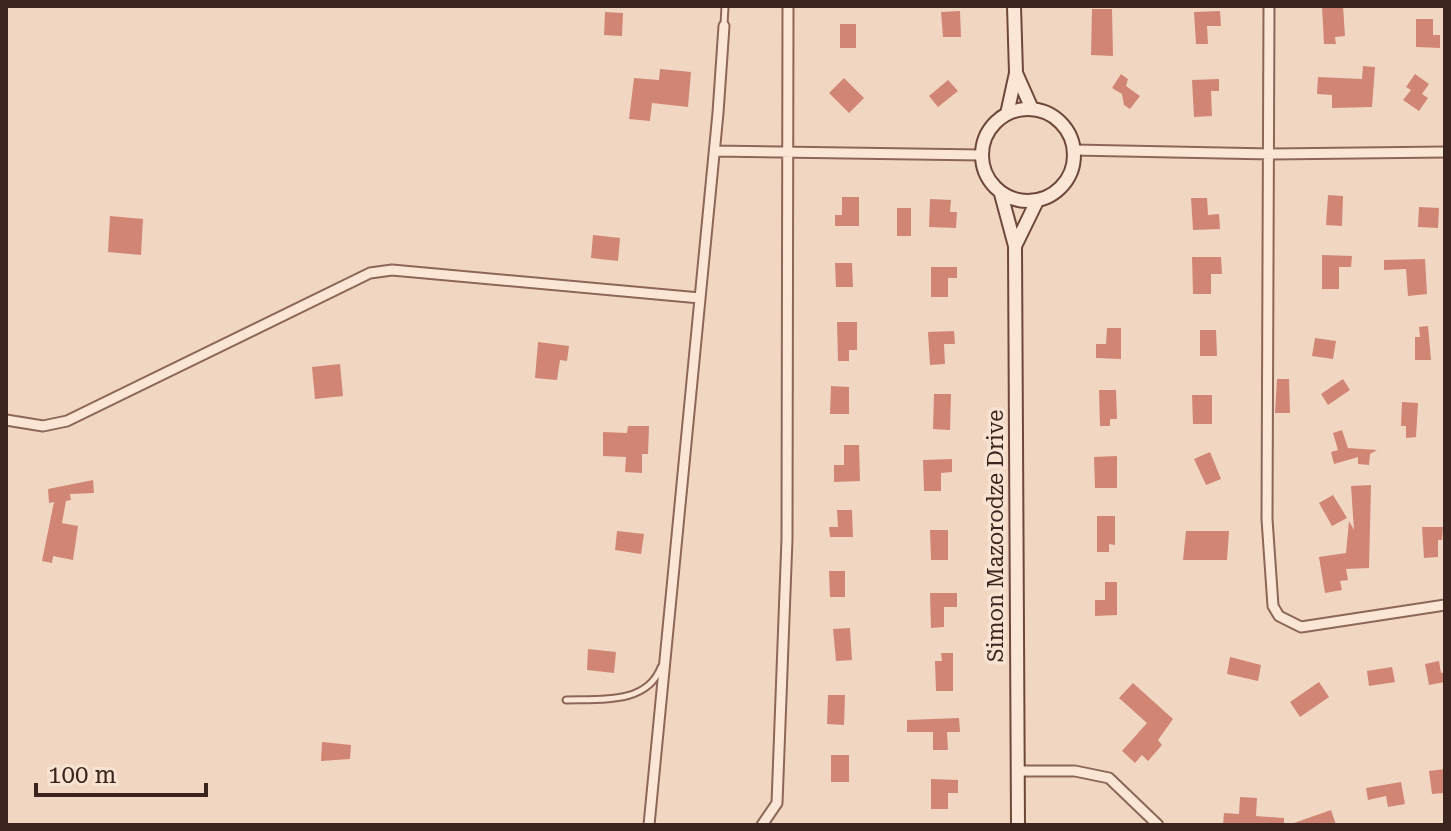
<svg xmlns="http://www.w3.org/2000/svg" width="1451" height="831" viewBox="0 0 1451 831" font-family="'Roboto Serif',serif">
  <rect width="100%" height="100%" fill="#f1d7c1"/>
  <path fill="#d18575" d="M1322 6H1343L1345 36 1335 37 1336 44H1324Z
    M1092 9H1112L1113 56 1091 55Z
    M960 11 961 37H943L941 12Z
    M1220 11 1221 26H1207L1208 44H1196L1194 12Z
    M605 12 623 13 622 36 604 35Z
    M1416 19H1433V35H1440V48L1416 47Z
    M840 24H856V48H840Z
    M1363 66 1375 67 1372 107 1332 108V95L1317 94 1318 77 1362 79Z
    M660 69 691 72 688 107 652 103 650 121 629 119 634 78 659 80Z
    M1121 74 1128 79 1126 86 1140 96 1130 109 1124 105 1122 94 1112 88Z
    M1415 74 1429 84 1422 94 1428 98 1419 111 1403 100 1411 90 1406 87Z
    M844 78 864 98 849 113 829 93Z
    M1219 79V91H1211L1212 116 1194 117 1192 80Z
    M948 80 958 91 938 107 929 96Z
    M1328 195 1343 196 1342 226 1326 225Z
    M842 197H859V226H835V215H842Z
    M1191 198H1207L1208 215 1219 214 1220 229 1193 230Z
    M930 199 951 200 950 212H957L956 228 929 227Z
    M1419 207 1439 208 1438 228 1418 227Z
    M897 208H911V236H897Z
    M110 216 143 219 141 255 108 252Z
    M593 235 620 238 618 261 591 258Z
    M1322 255 1352 256 1351 267H1339V289H1322Z
    M1192 257H1221L1222 274H1211V294H1193Z
    M1425 259 1427 294 1408 296 1406 269 1384 270V260Z
    M835 263H852L853 287H836Z
    M931 267H957V278H948V297H931Z
    M837 322H857V350H849V361H838Z
    M1428 326 1431 360H1415V337H1420L1419 327Z
    M1107 328H1121V359L1096 358V344H1106Z
    M1200 330H1216L1217 356H1200Z
    M954 331 955 344H944L945 364 930 365 928 332Z
    M1315 338 1336 341 1333 359 1312 356Z
    M538 342 569 346 567 361 560 360 557 380 535 378Z
    M340 364 343 396 315 399 312 367Z
    M1277 379H1289L1290 413H1275Z
    M1343 379 1350 390 1328 405 1321 394Z
    M831 386 849 387V414H830Z
    M1099 390H1116L1117 419H1110V426H1100Z
    M934 394H951L950 430 933 429Z
    M1192 395H1212V424H1193Z
    M1402 402 1418 403 1416 437 1406 438V426H1401Z
    M628 426H649L648 454H642V473L625 472 626 457 603 456V432L627 433Z
    M1342 430 1348 448 1377 450 1370 454 1369 465 1358 464V457L1334 464 1331 452 1338 450 1333 433Z
    M844 445H859L860 481 834 482V465H844Z
    M1210 452 1221 479 1206 485 1194 459Z
    M1117 456V488H1095L1094 457Z
    M952 459V472L941 473V491H924L923 460Z
    M93 480 94 493 70 494 71 500 66 501 62 523 78 526 73 560 53 556 52 563 42 561 54 502 49 503 48 489Z
    M1371 485 1369 568 1346 569 1348 580 1340 581 1342 590 1325 593 1319 557 1346 553 1349 521 1354 530 1351 486Z
    M1333 495 1347 518 1332 526 1319 503Z
    M837 510H852L853 537H830L829 527H838Z
    M1097 516H1115V545L1109 544V552H1097Z
    M1422 527H1443L1442 540H1438V557L1424 558Z
    M930 530H948V560H931Z
    M617 531 644 534 641 554 615 550Z
    M1186 531H1229L1227 560H1183Z
    M829 571H845V597H830Z
    M1105 582H1117V615L1095 616V600H1105Z
    M930 593H957V607H944V627L931 628Z
    M850 628 852 660 836 661 833 629Z
    M588 649 616 652 614 673 587 670Z
    M941 653H953V691H936L935 661H942Z
    M1230 657 1261 665 1258 681 1227 674Z
    M1439 661 1441 673 1445 672V682L1429 685 1425 664Z
    M1392 667 1395 682 1369 686 1367 671Z
    M1319 682 1329 697 1300 717 1290 702Z
    M1133 683 1173 719 1158 740 1162 745 1148 761 1142 755 1135 763 1122 751 1147 723 1119 698Z
    M828 695H845L844 725 827 724Z
    M959 718 960 732H947L948 750H933V732H907V720Z
    M322 742 351 745 350 759 321 761Z
    M831 755H849V782H831Z
    M1445 769V793L1432 794 1429 771Z
    M931 779 958 780V793H948V809H931Z
    M1401 782 1405 804 1388 807 1386 796 1368 800 1366 788Z
    M1240 797 1257 798 1256 816 1284 818V825H1223L1224 813 1239 814Z
    M1331 810 1336 825H1292L1291 824Z"/>
  <g fill="none" stroke-linecap="round" stroke-linejoin="round">
    <g stroke="#8c6757" stroke-width="9">
      <path id="lane" d="M724 25 725 6
        M566 700C599 699 647 705 661 667"/>
    </g>
    <g stroke="#8c6757" stroke-width="13">
      <path id="street" d="M1269 6 1267 519 1273 606 1279 616 1301 627 1445 605
        M1074 150 1271 154 1445 152
        M715 151 981 155
        M6 420 43 426 67 421 370 273 392 270 700 298
        M1018 771H1075L1109 778 1158 825
        M649 825 718 113 724 26
        M762 825 777 803 787 539 788 6"/>
    </g>
    <g stroke="#6d483b" stroke-width="16">
      <path id="secondary" d="M1016 73 1032 109
        M982 155a46 46 0 1 1 92 0a46 46 0 1 1-92 0Z
        M1007 114 1016 73 1014 6
        M1001 194 1015 246 1018 825
        M1015 246 1037 201"/>
    </g>
    <use href="#lane" stroke="#fbe6d5" stroke-width="5"/>
    <use href="#street" stroke="#fbe6d5" stroke-width="9"/>
    <use href="#secondary" stroke="#fbe6d5" stroke-width="12"/>
  </g>
  <g text-anchor="middle" dominant-baseline="central" stroke-width="7" stroke-linejoin="round" paint-order="stroke">
    <g font-size="22" fill="#3a241d" stroke="#f8e3d2">
      <text transform="translate(995 536) rotate(-90)">Simon Mazorodze Drive</text>
    </g>
  </g>
  <rect width="1451" height="831" fill="none" stroke="#3a241d" stroke-width="16"/>
  <path d="M36 783v12h170v-12" fill="none" stroke="#3a241d" stroke-width="4"/>
  <text x="48" y="783" font-size="24" fill="#3a241d" stroke="#f8e3d2" stroke-width="6" paint-order="stroke">100 m</text>
</svg>
